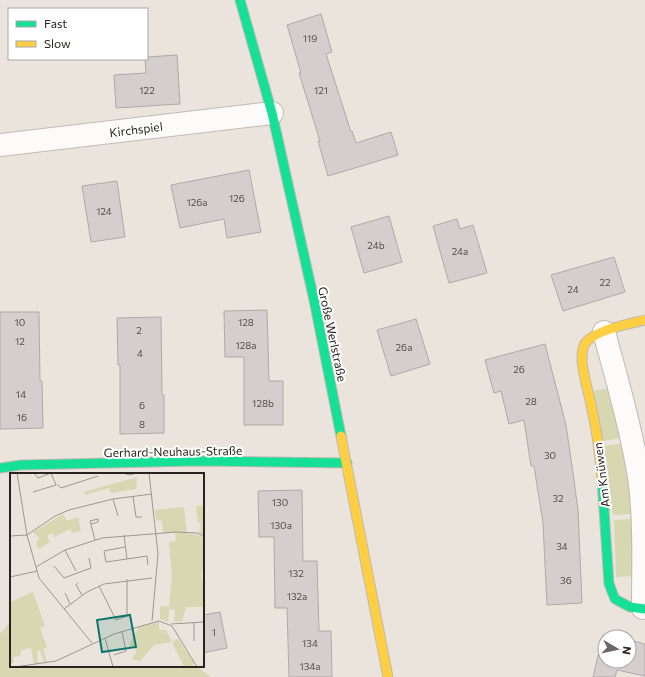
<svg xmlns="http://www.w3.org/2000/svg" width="645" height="677" viewBox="0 0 645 677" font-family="Commissioner,sans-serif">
  <rect width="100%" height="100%" fill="#ebe4dc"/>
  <path fill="#d7d7b2" d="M610 388 622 438 603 441 594 391Z
    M624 443 633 514 613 515 604 446Z
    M633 519 635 576 616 577 614 520Z
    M11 620V666H196L211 677H0V634Z"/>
  <path fill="#d4cece" stroke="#aeaaa9" d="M321 14 332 52 326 54 351 132 352 131 356 143 391 132 398 155 328 176 318 141H320L299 73H301L287 25Z
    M177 55 180 104 116 108 114 75 146 73 145 59H147V57Z
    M249 170 261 232 227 238 224 219 180 228 171 185Z
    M117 181 125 237 91 242 82 186Z
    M389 216 402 262 364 273 351 227Z
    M457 219 460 229 473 225 487 273 449 283 433 226Z
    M614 257 625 292 563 311 551 275Z
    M267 310 269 381H283V425H244V357H225L224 311Z
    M0 312H39L40 381H42L43 428 0 429Z
    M161 317 162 395H164V433L120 434V365H118L117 318Z
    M416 319 430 364 391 376 377 330Z
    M545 344 566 425 573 473 578 510 582 603 547 605 543 523 534 466H531L524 420 509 424 501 391 494 393 485 360Z
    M302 490 303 561H317L319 631H331L332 677H289L287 608H275L274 537H259L258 491Z
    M220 612 227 648 203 653V615Z
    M603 635 613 637H605V661H629V640L645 644V676L617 670 615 677H593Z"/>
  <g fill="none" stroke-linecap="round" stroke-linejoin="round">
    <g stroke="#c0bab4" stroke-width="24">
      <path id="street" d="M0 145 272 113
        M604 332C617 380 631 428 639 477 645 520 643 565 643 608"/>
    </g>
    <g stroke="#c0bab4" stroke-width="11">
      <path id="fast" d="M240 0 272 113 314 300 341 436
        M0 468 21 465 197 461 347 463
        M602 479 609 584 615 599 630 607 645 609"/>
    </g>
    <g stroke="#c0bab4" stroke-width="11">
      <path id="slow" d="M341 436 388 677
        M602 479C600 453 596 426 590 400 587 386 582 372 582 358 582 352 583 345 587 341 600 329 628 324 645 320"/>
    </g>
    <use href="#street" stroke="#fcfbfa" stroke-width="22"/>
    <use href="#fast" stroke="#16e098" stroke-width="9"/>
    <use href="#slow" stroke="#ffcf43" stroke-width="9"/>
  </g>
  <g text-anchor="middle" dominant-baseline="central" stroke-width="4" stroke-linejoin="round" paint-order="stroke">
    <g font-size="10" fill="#544f4b">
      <text x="310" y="38">119</text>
      <text x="147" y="90">122</text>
      <text x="321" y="90">121</text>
      <text x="237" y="198">126</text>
      <text x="197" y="202">126a</text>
      <text x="104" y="211">124</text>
      <text x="376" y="245">24b</text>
      <text x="460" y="251">24a</text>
      <text x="605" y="282">22</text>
      <text x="573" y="289">24</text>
      <text x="20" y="322">10</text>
      <text x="246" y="322">128</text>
      <text x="139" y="330">2</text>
      <text x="20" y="341">12</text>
      <text x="246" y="345">128a</text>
      <text x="404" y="347">26a</text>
      <text x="140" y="353">4</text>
      <text x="519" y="369">26</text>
      <text x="21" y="394">14</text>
      <text x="531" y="401">28</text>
      <text x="263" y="403">128b</text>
      <text x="142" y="405">6</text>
      <text x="22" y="417">16</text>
      <text x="142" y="424">8</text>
      <text x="550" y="455">30</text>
      <text x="558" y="498">32</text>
      <text x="280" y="502">130</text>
      <text x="281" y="525">130a</text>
      <text x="562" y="546">34</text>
      <text x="296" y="573">132</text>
      <text x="566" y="580">36</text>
      <text x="297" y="596">132a</text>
      <text x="214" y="632">1</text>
      <text x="310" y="643">134</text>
      <text x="310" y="666">134a</text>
    </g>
    <g font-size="12" fill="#28231e" stroke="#fff">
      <text transform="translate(136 129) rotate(-7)">Kirchspiel</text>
      <text transform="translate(333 334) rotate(78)">Große Werlstraße</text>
      <text transform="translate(173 451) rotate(-1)">Gerhard-Neuhaus-Straße</text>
      <text transform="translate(601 475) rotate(-97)">Am Knüwen</text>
    </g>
  </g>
  <g transform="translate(10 473)">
    <rect width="194" height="194" fill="#ebe4dc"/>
    <path d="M127 4 126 16 101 20 99 15 75 22 74 19ZM194 32V63L189 60 191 50 188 49 186 33ZM174 34 177 60 194 64V100L191 102 194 110V134H176L172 148 164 149 165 137 159 136 158 149 150 146V133H159L162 103 159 69 166 68 165 60H153L152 47 146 48 145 37ZM53 41 57 48 68 44 71 58 62 60 60 56 45 64 42 60 37 63 40 69 29 76 26 71 29 65 23 59ZM23 119 35 153 30 155 37 174 33 176 37 189 34 190 30 177 27 178 28 191H24L21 175 11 177 10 183 3 184 4 190H0V129ZM149 149V157H156L162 169 168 166 184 190 182 194H174L162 169 144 172 130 188 122 186 127 178 119 172 129 154Z" fill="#d7d7b2"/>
    <path fill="none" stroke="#9d9790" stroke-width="1" d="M7 0 17 62 29 105 82 170M24 0 28 5 41 0M114 0 119 2 127 0M139 0 148 81 142 148M47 11 51 15 88 3M23 19 46 12 41 0M123 23 126 44H132M103 26 108 43M81 51 88 49V46L80 48 85 67M17 62 45 43 59 37 103 26 142 21M114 62 117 86 137 83 138 92M0 63 17 62M115 74 94 78 96 89 117 86M55 77 66 98M44 93 54 105 81 95 79 85M26 94 55 77 92 65 166 59 187 60 194 63M0 104 27 98M68 110 66 112 72 122M89 113 106 147 117 143V106M55 120 60 131M54 136 77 119 94 111 142 105M161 151 194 149M95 165 103 194M184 168V150M104 182 116 178 112 159M5 194 46 188 104 161 149 148 162 153 187 194"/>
    <path fill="#0f766e" fill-opacity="0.15" stroke="#0f766e" stroke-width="2" d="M120 142 126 174 92 179 87 147Z"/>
    <rect width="194" height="194" fill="none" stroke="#28231e" stroke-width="2"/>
  </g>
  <rect x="8" y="8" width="140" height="52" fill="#ffffff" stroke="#a9a7a5"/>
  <rect x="16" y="21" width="20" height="6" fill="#16e098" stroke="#a9a7a5"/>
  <text x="44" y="28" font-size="12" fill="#28231e">Fast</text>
  <rect x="16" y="41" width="20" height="6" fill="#ffcf43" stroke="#a9a7a5"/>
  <text x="44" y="48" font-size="12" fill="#28231e">Slow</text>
  <g transform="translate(617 649) rotate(99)"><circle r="19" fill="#ffffff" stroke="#a9a7a5"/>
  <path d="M0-3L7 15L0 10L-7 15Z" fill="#6c6760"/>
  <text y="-6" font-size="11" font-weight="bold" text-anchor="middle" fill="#28231e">N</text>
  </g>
</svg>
